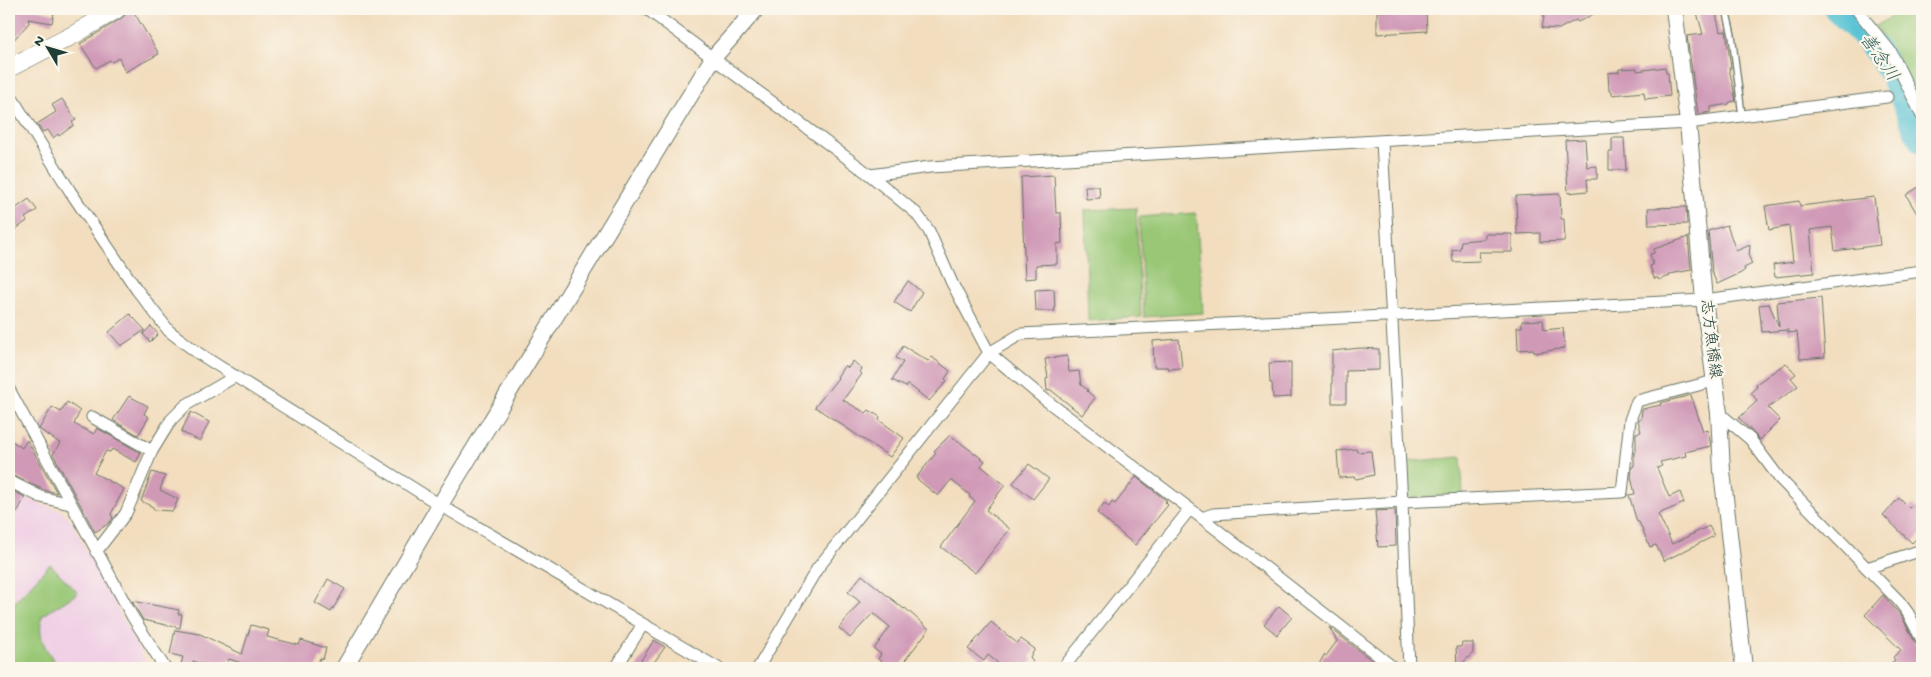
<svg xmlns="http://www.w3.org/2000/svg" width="1931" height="677" viewBox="0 0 1931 677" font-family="'Gochi Hand','Klee One',sans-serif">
  <rect width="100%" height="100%" fill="#fbf7ec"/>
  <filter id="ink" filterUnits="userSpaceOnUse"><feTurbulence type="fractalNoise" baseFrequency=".02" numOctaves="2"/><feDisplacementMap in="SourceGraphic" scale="10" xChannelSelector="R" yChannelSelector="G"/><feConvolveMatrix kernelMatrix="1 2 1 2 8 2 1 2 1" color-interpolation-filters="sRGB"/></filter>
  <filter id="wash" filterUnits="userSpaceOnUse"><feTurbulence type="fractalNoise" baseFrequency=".0096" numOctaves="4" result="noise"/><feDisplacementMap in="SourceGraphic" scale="20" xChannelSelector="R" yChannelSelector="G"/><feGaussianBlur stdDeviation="1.12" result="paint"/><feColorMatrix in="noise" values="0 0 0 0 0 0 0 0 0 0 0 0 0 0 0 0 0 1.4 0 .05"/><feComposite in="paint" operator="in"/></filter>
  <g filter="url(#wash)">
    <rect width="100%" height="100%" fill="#f2ddbe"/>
    <path fill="#f0d0e5" d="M9 489 41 504 60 510 70 518 107 592 110 594 149 668H9Z"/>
    <path fill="#99c776" stroke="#5c8255" d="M1904 9H1922V93L1916 95 1876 26Z
      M1136 208 1141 317 1088 321 1085 210Z
      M1195 213 1197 220 1203 313 1144 317 1139 217Z
      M1461 457 1463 495 1409 498 1403 493V462Z
      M50 564 78 593 42 616C37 638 46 650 58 666L62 668H9V602L13 604Z"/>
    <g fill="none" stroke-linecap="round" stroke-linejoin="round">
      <path stroke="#59c3d4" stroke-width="26" d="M1837 9C1858 29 1878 48 1892 74 1904 95 1910 120 1922 141"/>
    </g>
    <g id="blocks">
      <path fill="#d09ab7" d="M9 9H36L54 13 52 23 28 19 29 23 9 45V23L14 16 9 15Z
        M132 9 159 54 125 72 119 58 112 62 110 60 96 68 80 44 122 18Z
        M1392 9H1426L1427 31 1377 34V11L1392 10Z
        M1542 9H1603L1578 22 1576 20 1559 29 1542 28 1544 17Z
        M1696 9H1715L1720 32 1726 31 1731 68H1729L1736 101 1730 102 1729 104 1711 107V112L1698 114 1687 36 1703 34Z
        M1665 67 1666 73H1668L1670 96 1645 99 1644 92 1612 95V91H1609L1608 73 1619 72V69L1637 68V71Z
        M62 99 76 120 72 122 74 125 59 136 58 134 53 138 48 130 42 132 37 124 56 112 52 105Z
        M1612 138H1624L1626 170H1609V152H1612Z
        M1585 139 1587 167 1597 166V179H1587L1588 191 1568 193 1565 140Z
        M1054 175 1056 213H1061L1062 243 1057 244V264L1036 265V278L1025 279 1021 177Z
        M1922 185V222L1906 195Z
        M1085 186H1099L1100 198 1086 199Z
        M1560 194 1561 219H1564L1565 241 1540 242V233L1517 234 1516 196Z
        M1874 197 1880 245 1835 251 1832 227 1810 230 1814 273 1775 277 1773 265 1793 262 1789 226 1769 230 1765 206 1799 201 1800 206Z
        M29 199 37 210 25 218 27 221 9 234V213Z
        M1686 207 1687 224 1649 225 1648 208Z
        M1727 225 1736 251 1750 245 1749 257 1752 264 1744 268 1745 270 1741 273 1717 284 1712 272 1708 231Z
        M1485 234H1512V252H1479L1480 261 1453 262 1452 250 1460 249 1461 241 1485 239Z
        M1688 237 1691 270 1670 274V276L1659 280 1658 278H1654L1650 266 1653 265 1650 254 1654 253V249Z
        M908 281 922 292 910 312 894 302Z
        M1054 289 1055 311H1036L1035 290Z
        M1821 298 1825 357 1800 359 1797 332 1788 333V330L1762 332 1759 305 1769 304 1779 327 1777 302Z
        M130 314 145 330 121 346 109 332Z
        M1543 320 1544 330 1563 328 1565 348 1535 353 1533 349 1518 350 1517 327H1522V321Z
        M151 326 158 334 150 342 143 334Z
        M1179 339 1182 368 1168 369V367H1154L1153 341Z
        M903 346 928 361 932 357 950 371 945 379 947 381 929 401 908 384 906 387 892 380 903 362 896 358Z
        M1360 348 1379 349V370L1346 371V403H1332V351Z
        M1067 356 1069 372 1079 371 1081 385 1088 390 1087 391 1095 398 1082 415 1051 390 1047 391 1046 379 1048 378 1045 359Z
        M853 361 862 369 860 372 862 374 843 400 866 413 869 410 880 417 879 420 904 438 890 457 815 407 838 378 837 377 845 365 848 368Z
        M1291 362V397L1273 398 1272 383H1270L1269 363Z
        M1786 363 1796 374 1791 378 1798 386 1768 408 1780 420 1760 440 1739 418 1757 401 1751 392 1757 387 1756 384Z
        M1691 395 1703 431 1708 430 1711 446 1685 452 1686 456 1660 462 1662 466 1657 468 1669 497 1680 492 1684 503 1658 514 1672 544 1709 526 1714 536 1664 561 1656 545 1650 547 1639 522H1637L1629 495 1635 494 1631 477 1632 467 1634 466V452L1636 451V433L1641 432 1638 420 1641 419 1642 409 1661 405 1660 403Z
        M129 396 148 406 144 414 149 417 138 435 113 420Z
        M67 402 80 411 74 424 94 434 97 428 141 453 136 462 112 449 110 452 106 451 94 473 124 489 111 514 113 518 108 524 95 532 53 454 60 443 39 429 52 407 61 412Z
        M191 412 209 422 200 441 181 432Z
        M950 435 985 461 981 466 1005 485 986 510 1010 529 975 573 941 547 975 501 969 497 970 495 951 480 938 496 916 478 936 453 934 451Z
        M9 439 22 448 27 440 57 493 44 490 9 474Z
        M1356 449 1357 452 1371 451 1374 475 1356 479 1354 477 1339 478 1337 451Z
        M1029 464 1049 479 1033 499 1013 483Z
        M152 472 165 476 160 490 178 499 173 511 154 510 153 507 141 501Z
        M1136 477 1167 501 1165 502 1168 505 1135 545 1097 513 1104 503 1109 507 1112 502 1115 504Z
        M9 489 25 497 17 513 9 509Z
        M1899 498 1909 508 1913 505 1922 514V533L1912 543 1883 515Z
        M1395 510 1396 546 1378 547 1375 511Z
        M862 575 904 609 905 608 929 629 899 668H890L878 659 881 654 874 649 890 627 873 613 850 638 839 628 860 602 848 592Z
        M328 579 345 589 331 612 315 603Z
        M1883 595 1902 617 1916 644 1922 647V668H1886L1895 660 1893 657 1901 650 1865 615Z
        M132 601 179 610 178 614H182L180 628 143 620Z
        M1279 606 1292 617 1277 635 1264 624Z
        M991 622 1017 643 1021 639 1035 649 1030 657 1033 661 1027 668H1004L988 655 984 661 968 649Z
        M251 625 269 630 267 637 299 645 301 640 326 648 323 659 320 658 316 668H257L229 659 225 668H212L193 661 192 668H180L183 657 170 654 175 630 200 634 242 654Z
        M1329 627 1375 663 1371 668H1317L1324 655 1326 656 1337 641Z
        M654 640 665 647 650 668H636Z
        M1462 643H1473V653L1457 668 1456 647H1461Z"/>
    </g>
  </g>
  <g filter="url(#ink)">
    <use href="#blocks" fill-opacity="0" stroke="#697564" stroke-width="1"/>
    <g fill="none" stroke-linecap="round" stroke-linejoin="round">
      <g stroke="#697564" stroke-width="8">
        <path id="lane" d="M1726 9 1732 35 1742 115"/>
      </g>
      <g stroke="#697564" stroke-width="13">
        <path id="street" d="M647 9 870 175 916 213 929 231 952 283 989 353 1043 398 1202 518 1394 668
          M1856 9 1891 52 1922 116
          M9 93 70 191 137 290 169 331 198 353 440 505 718 668
          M1382 142 1402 502 1409 668
          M870 175 930 167 1688 123 1887 97
          M9 389 132 616 165 668
          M1719 413 1750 439 1780 479 1899 601 1908 613 1922 640
          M92 417 152 451
          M9 481 41 497 70 504
          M1202 518 1213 514 1402 502 1622 492 1630 420 1637 401 1714 381
          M96 552 126 513 152 451 171 420 186 405 236 376
          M1867 568 1922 550
          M616 668 643 624
          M758 668 817 569 989 353 1021 334 1704 300 1922 271
          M1063 668 1190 509"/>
      </g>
      <g stroke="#697564" stroke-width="18">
        <path id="secondary" d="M1674 9 1688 123 1704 300 1719 413 1722 471 1744 668
          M344 668 440 505 713 58 756 9"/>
      </g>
      <g stroke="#697564" stroke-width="19">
        <path id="primary" d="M9 68 75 34 117 9"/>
      </g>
      <use href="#lane" stroke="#fff" stroke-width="5.5"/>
      <use href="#street" stroke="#fff" stroke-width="11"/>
      <use href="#secondary" stroke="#fff" stroke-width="16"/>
      <use href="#primary" stroke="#fff" stroke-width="18"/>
    </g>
  </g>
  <g text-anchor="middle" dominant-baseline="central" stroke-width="4.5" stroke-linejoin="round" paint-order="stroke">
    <g font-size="16" fill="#1f3d34" stroke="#fbf7ec">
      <text transform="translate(1709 339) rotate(83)">志方魚橋線</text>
    </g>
    <g font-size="18" font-style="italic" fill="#2e5e5c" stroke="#fbf7ec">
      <text transform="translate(1878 58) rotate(55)">善念川</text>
    </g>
  </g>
  <rect width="1931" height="677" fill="none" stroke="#fbf7ec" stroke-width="30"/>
  <g transform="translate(48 48) rotate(308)" stroke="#fbf7ec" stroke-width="4" paint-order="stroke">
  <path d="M0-4L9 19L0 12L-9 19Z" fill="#1f3d34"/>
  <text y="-8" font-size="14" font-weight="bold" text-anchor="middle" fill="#1f3d34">N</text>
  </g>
</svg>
